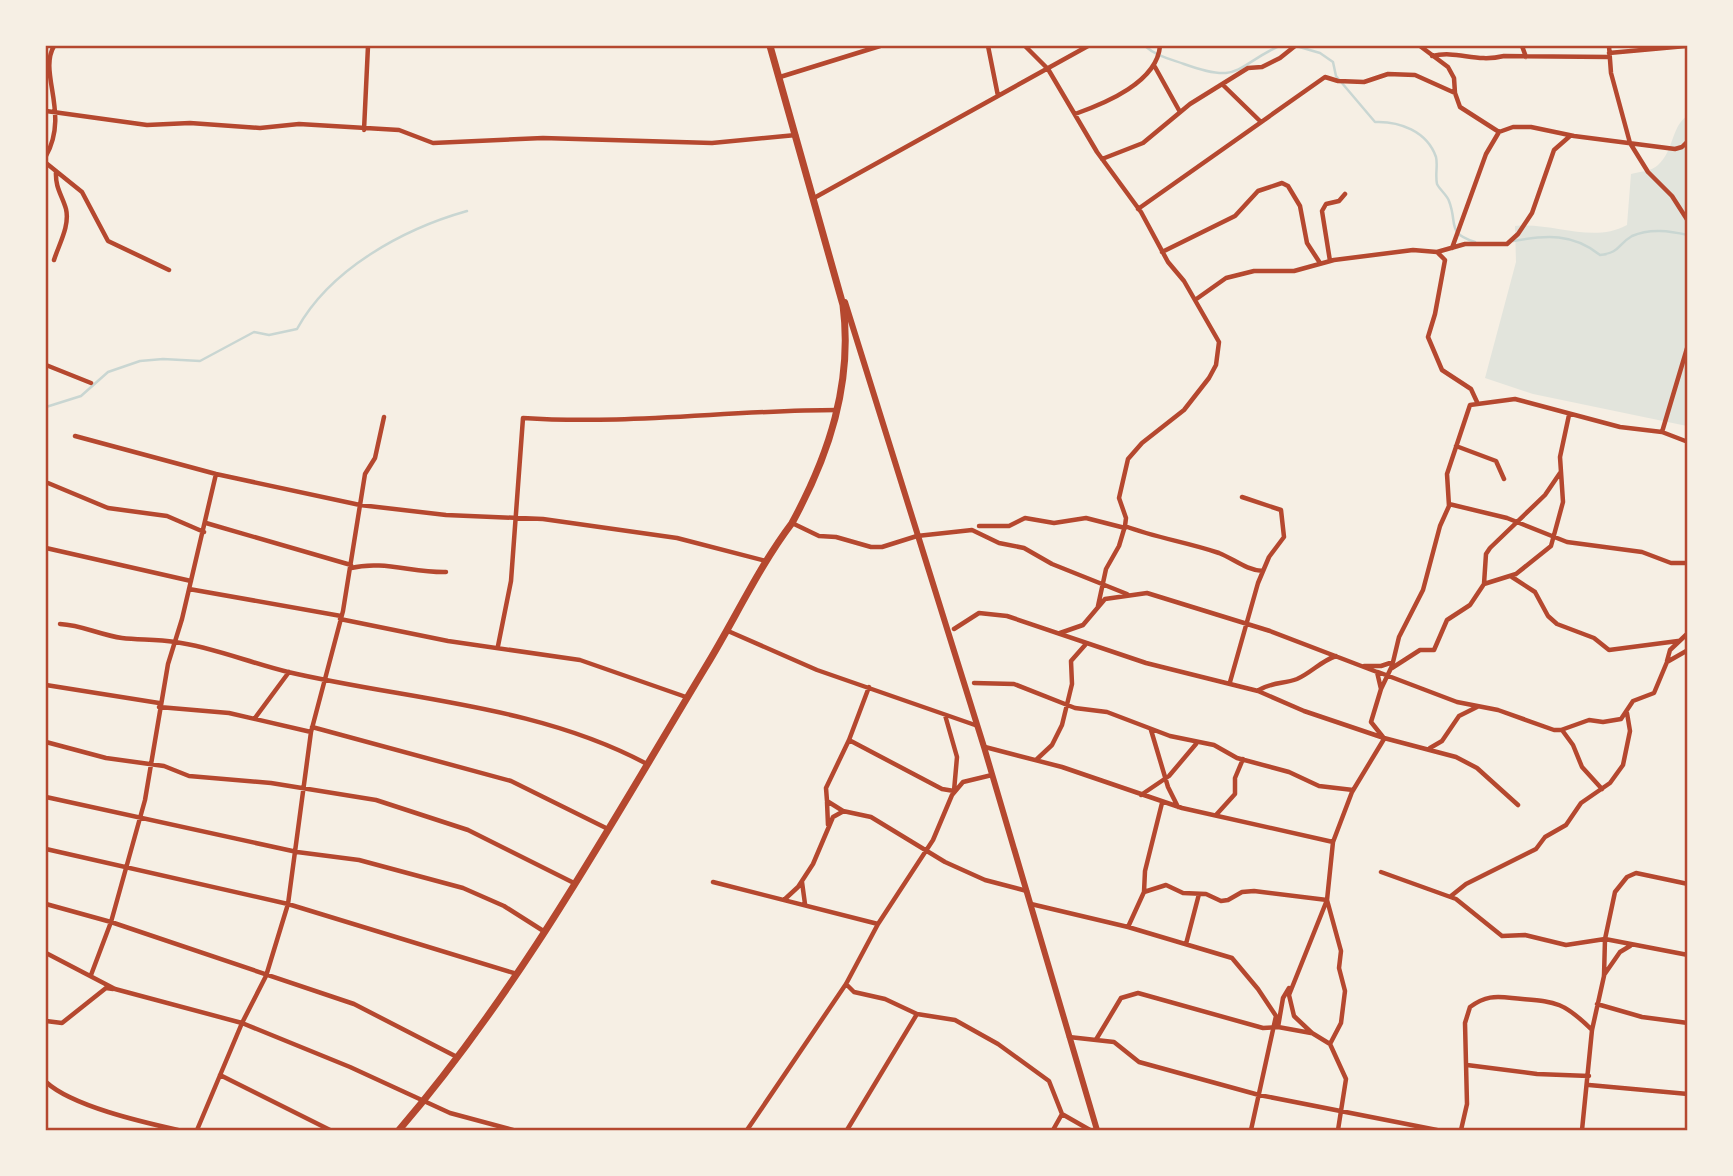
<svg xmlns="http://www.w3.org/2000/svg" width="1733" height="1176" viewBox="0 0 1733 1176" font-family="Karla,sans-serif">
  <rect width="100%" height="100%" fill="#f6efe4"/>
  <path fill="#e2e4dc" d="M1687 116V426L1533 394 1485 378 1516 262 1515 226C1554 222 1592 244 1627 225L1631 174C1639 172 1652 171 1658 165 1674 151 1671 127 1687 116Z"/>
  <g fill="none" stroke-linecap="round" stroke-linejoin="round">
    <path stroke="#c9d6d2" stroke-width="2.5" d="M1145 46C1156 56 1170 59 1184 64 1240 84 1233 68 1279 46
      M1296 46 1320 53 1333 62 1336 76 1375 122C1399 121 1427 131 1436 157 1438 165 1435 175 1437 184 1440 190 1447 195 1449 201 1458 224 1446 233 1475 242
      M1513 241C1546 235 1573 233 1600 255 1620 253 1618 244 1632 236 1650 228 1670 231 1688 235
      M46 407 81 396 108 372 140 361 163 359 200 361 254 332 269 335 297 329C330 269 403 229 467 211"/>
    <path stroke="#b5482f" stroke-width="4.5" d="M988 46 998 96
      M1025 46 1048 69 1097 152 1141 212 1168 262 1184 281 1219 342 1216 365 1209 378 1184 410 1142 443 1128 459 1119 498 1126 518 1125 526 1119 546 1106 569 1098 606
      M1420 46 1448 67 1454 78 1455 93 1460 107 1499 132
      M1522 46 1526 57
      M1609 46 1611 73 1630 143 1648 172 1672 196 1688 221
      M1609 53 1686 46
      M1432 56C1458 50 1475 63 1504 56L1609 57
      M1155 67 1180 112
      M780 77 880 46
      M1223 85 1261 122
      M46 111 147 125 190 123 260 128 299 124 399 130 433 143 543 138 712 143 796 135
      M1075 114C1106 103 1157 82 1160 46
      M364 130 368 46
      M46 156C70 113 38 73 54 46
      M1102 159 1143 143 1190 104 1248 68 1262 67 1280 58 1295 46
      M46 163 82 192 108 241 169 270
      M814 198 1088 46
      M1138 209 1325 77 1338 81 1364 82 1388 74 1415 75 1455 93
      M1452 248 1486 154 1499 132 1513 127H1531L1574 136 1675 149 1682 147 1688 141
      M1162 252 1235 216 1258 191 1282 183 1288 186 1300 206 1307 243 1320 263
      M1438 253 1445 260 1435 314 1428 337 1442 370 1471 389 1477 402
      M54 260C59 244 70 226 66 209 62 195 55 188 56 171
      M1330 261 1322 211 1326 204 1339 201 1345 194
      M1195 300 1226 278 1254 271H1294L1334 260 1413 250 1437 252 1465 244H1507L1518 234 1532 213 1554 150 1570 136
      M46 365 91 383
      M1662 432 1688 345
      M75 436 216 474 360 505 446 515 543 519 677 538 766 561
      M1456 446 1496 461 1504 479
      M48 483 108 508 167 516 204 532
      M1449 504 1507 518 1567 542 1642 552 1671 563H1688
      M206 523 351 565
      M792 523 819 536 836 537 871 547H882L917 536 972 530 999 543 1024 548 1052 564 1127 594
      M979 526H1009L1025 518 1054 523 1086 518 1125 528
      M1125 526C1156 538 1187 542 1219 553 1234 559 1246 570 1263 571
      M46 548 191 581
      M351 568C382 560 414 573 446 572
      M1512 577 1535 592 1548 616 1557 624 1594 638 1609 650 1678 641
      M1484 584 1486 554 1490 548 1545 495 1560 473
      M189 589 341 616
      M340 619 448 641 580 660 686 697
      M60 624C82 625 100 635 122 638 139 640 157 639 175 642 213 647 250 663 288 672 408 700 537 705 647 764
      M954 629 979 613 1007 616 1146 663 1258 691 1304 711 1384 738 1456 757 1477 768 1518 805
      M728 631 817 670 975 725
      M1060 633 1083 625 1105 599 1147 593 1270 631 1377 672 1381 689 1371 722 1383 737
      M498 646 511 581 523 418C628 425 732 410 837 410
      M1667 661 1670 650 1688 633
      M1364 666H1381L1393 662 1399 637 1423 590 1440 526 1449 506 1447 474 1470 405 1515 399 1620 427 1662 432 1688 442
      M1392 668 1420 650H1434L1447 620 1470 605 1484 584 1516 574 1551 546 1563 502 1560 457 1569 415
      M1378 672 1457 702 1498 710 1554 730H1561L1589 720 1603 722 1621 719 1633 701 1654 693 1667 662 1688 650
      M1230 682 1258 583 1269 557 1284 537 1281 510 1242 497
      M974 683 1014 684 1075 708 1107 712 1170 736 1214 745 1237 758 1289 772 1319 786 1353 790
      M46 685 159 703
      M869 687 849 740 826 788 827 801 843 811 871 817 945 862 985 880 1027 891
      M1381 689 1392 666
      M1259 690C1272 682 1284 684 1297 679 1311 673 1321 661 1336 656
      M159 707 229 713 311 732
      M255 718 289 672
      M312 727 511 781 608 829
      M1151 730 1168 787 1178 807
      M1562 730 1573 745 1582 767 1602 789
      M849 740 942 789 954 791 957 757 945 715
      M46 742 106 758 164 766 189 776 271 783 376 800 468 830 574 883
      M985 747 1062 767 1182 808 1333 842 1327 900 1289 995 1294 1016 1312 1033 1330 1044 1346 1079 1338 1130
      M1430 748 1442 741 1459 716 1477 707
      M1036 760 1052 745 1062 725 1072 684 1071 661 1086 644
      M1141 795 1169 776 1196 744
      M46 797 297 852 359 860 463 888 504 906 545 932
      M827 802 828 825
      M1216 815 1235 794V778L1243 759
      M1333 842 1352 792 1384 739
      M46 849 288 904 517 974
      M1381 872 1456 899 1502 936 1525 935 1566 945 1605 939 1688 955
      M713 882 878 924
      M802 882 805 904
      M1144 892 1166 885 1183 893 1206 894 1221 901 1228 900 1242 892 1254 891 1327 900 1341 951 1339 968 1345 991 1341 1023 1330 1044
      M1451 896 1466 884 1536 849 1545 837 1566 825 1581 803 1610 783 1623 765 1630 731 1627 713
      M785 899 798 887 813 864 833 817 842 812
      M46 904 111 922 354 1004 457 1057
      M1031 904 1128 927 1232 958 1258 989 1276 1016 1251 1130
      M1128 927 1144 892 1145 871 1162 803
      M1186 944 1199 894
      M46 953 115 989 242 1023 350 1067 450 1113 513 1130
      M91 975 111 922 145 800 168 664 182 619 216 474
      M1604 975 1620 952 1630 946
      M846 984 854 992 885 999 917 1014 955 1020 998 1044 1049 1081 1062 1114 1090 1130
      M1597 1004 1642 1017 1688 1023
      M46 1021 62 1023 106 988 113 989
      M1278 1027 1283 998 1289 988
      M1069 1037 1114 1042 1139 1062 1259 1095 1437 1130
      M1097 1038 1121 998 1138 993 1263 1028 1278 1027 1311 1033
      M1467 1065 1537 1074 1589 1076
      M220 1075 330 1130
      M46 1082C72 1106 142 1122 178 1130
      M1589 1085 1688 1094
      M197 1130 242 1023 266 976 288 904 311 732 343 611 365 474 375 458 384 417
      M747 1130 846 984 878 924 933 840 952 795 963 782 992 775
      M847 1130 917 1014
      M1053 1130 1062 1114
      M1461 1130 1467 1104 1465 1023 1470 1007C1485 996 1495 996 1512 998 1553 1002 1561 999 1592 1030
      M1582 1130 1592 1030 1604 976 1605 939 1615 892 1627 877 1636 873 1688 884"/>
    <path stroke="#b5482f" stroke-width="6" d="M845 302 984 747 1097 1130"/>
    <path stroke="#b5482f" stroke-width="7" d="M399 1130C520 989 609 827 705 668 734 621 758 568 792 523 829 455 853 383 843 305L770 46"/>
  </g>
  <rect width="1733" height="1176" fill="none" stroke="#f6efe4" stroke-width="94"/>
  <rect x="47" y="47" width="1639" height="1082" fill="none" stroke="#b5482f" stroke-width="2.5"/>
</svg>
